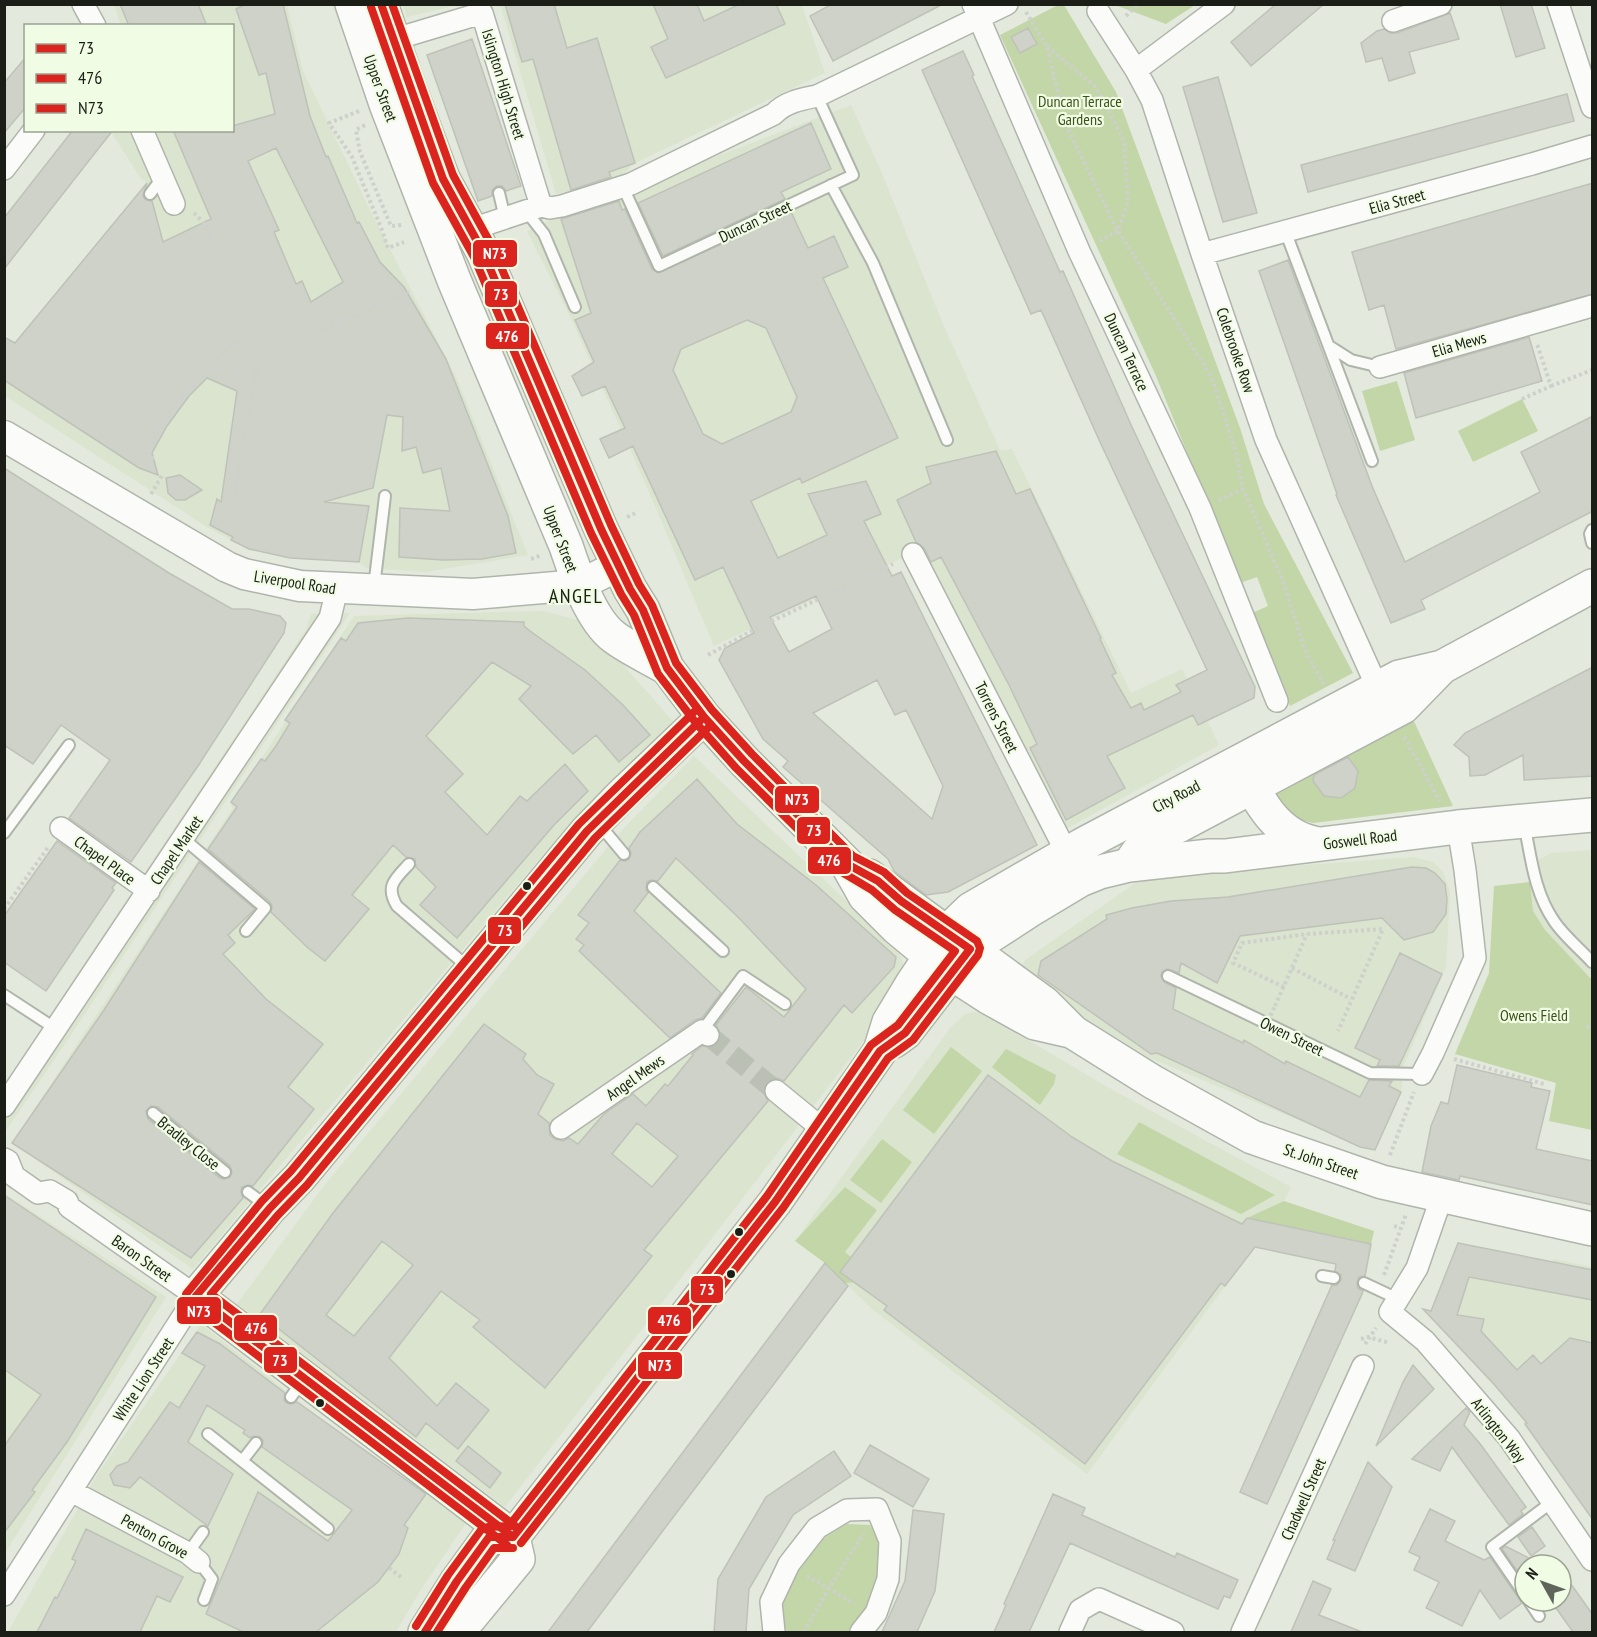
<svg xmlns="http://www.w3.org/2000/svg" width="1597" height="1637" viewBox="0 0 1597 1637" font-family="'PT Sans Narrow',sans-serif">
  <rect width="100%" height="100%" fill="#e3e9dc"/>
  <path fill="#dbe4ce" d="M114 5H287L303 71 375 220 457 379 528 555 425 572 366 568 359 562 290 558 262 552 240 545 207 527 5 396 4 356 147 183 139 176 112 133 103 144 86 131 232 130V26L121 25Z
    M403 5V4L457 5 407 17Z
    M491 5H802L825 73 635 163 618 179 556 194 501 7Z
    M851 105 881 171 943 324 1000 450 1012 449 1131 693 1182 669 1219 745 1066 829 917 551 714 646 646 485 570 316 527 231 560 216Z
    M543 611 582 621 619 660 677 726 539 859 193 1269 12 1143 233 808 231 805 354 616Z
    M350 613 69 1038 5 1132V1083L300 639 306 630 311 614Z
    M694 756 899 951 909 982 505 1507 237 1304 323 1187 493 984 623 829Z
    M1592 850V980L1545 930 1533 911 1529 865 1551 853Z
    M1413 857 1433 862 1443 872 1450 891 1446 967 1404 1065 1401 1092 1375 1150 1341 1138 1150 1058 1017 976 1025 960 1144 877Z
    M975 1012 989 1017 1111 1089 1291 1187 1284 1201 1247 1219 1205 1271 1225 1286 1087 1474 872 1309 825 1263 795 1241 951 1027 965 1014Z
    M5 1194 166 1297 5 1553Z
    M1458 1243 1549 1261H1553V1259L1592 1267V1520L1516 1410 1429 1316Z
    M201 1324 318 1416 466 1523 420 1591 396 1632H8L97 1475Z"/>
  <path fill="#c3d6a7" d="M1058 5H1064L1116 92 1240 428 1264 504 1353 673 1290 706 1252 613 1268 606 1257 577 1240 583 1156 376 1000 35Z
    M1115 5H1195L1166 24Z
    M1397 381 1415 440 1380 451 1362 391Z
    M1522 399 1538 431 1473 462 1458 431Z
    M1407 706 1453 806 1313 823 1294 818 1268 795Z
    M1530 882 1533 911 1545 930 1592 980V1130L1549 1121 1556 1083 1455 1054 1489 973 1494 886Z
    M951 1047 982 1071 934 1134 903 1110Z
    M1006 1049 1056 1075 1054 1084 1040 1105 992 1067Z
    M1139 1122 1275 1195 1241 1214 1117 1154Z
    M882 1139 912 1162 881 1203 850 1180Z
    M845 1187 877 1210 845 1252 862 1266 867 1281 845 1283 825 1263 795 1241Z
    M1284 1201 1374 1231 1371 1244 1247 1218Z
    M847 1524 870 1525 882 1545 880 1579 866 1611 850 1632H781V1604L797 1570 819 1541Z"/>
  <path fill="#ced2c8" stroke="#bec2b8" stroke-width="1.5" fill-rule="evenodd" d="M120 4H198L207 26H129Z
    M246 4H283L310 116 326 157 328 156 357 223 359 222 380 262 404 287 446 359 508 516 516 553 482 559 443 560 399 557 400 508 450 511 441 468 423 473 416 447 402 451 403 417 387 415 373 488 324 502 369 506 359 562 290 558 249 549 231 540 233 537 210 525 217 499 221 502 237 391 207 378 189 396 167 426 152 453 158 475 139 468 4 380V337L15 343 147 183 143 196 146 200 152 201 163 242 211 219 173 130H232V126L275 114 266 73 259 75 236 9ZM276 148 343 282 311 302 302 281 296 284 274 232 279 230 248 161Z
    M505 4H554L567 48 597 38 635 163 609 172 611 177 571 190 533 59 522 62Z
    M653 4H697L704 21 740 4H776L785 24 666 78 651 47 668 39Z
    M832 4H943L833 61 810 16Z
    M1276 4H1324L1251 66 1231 42Z
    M1500 4H1531L1545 48 1516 57Z
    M1450 13 1459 39 1409 52 1415 73 1389 81 1382 58 1366 62 1361 43 1377 31 1384 29 1390 33H1397Z
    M1028 28 1037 44 1020 53 1011 37Z
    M472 39 521 186 506 191 502 186H497L492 190V196L478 201 427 55Z
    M963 51 974 75 972 76 1060 272 1063 271 1132 427 1255 687 1254 698 1198 725 1193 715 1107 756 1125 788 1066 820 1030 748 1037 744 1009 685 941 557 931 562 924 548 916 542 897 500 931 483 926 467 996 451 1016 494 1030 489 1101 638 1100 639 1116 673 1112 675 1131 708 1141 703 1144 710 1181 692 1176 685 1207 670 1100 442 1041 310 1031 314 922 70Z
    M26 57V107L4 133V83Z
    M1218 77 1257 213 1223 222 1183 87Z
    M1567 94 1574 121 1308 192 1301 165Z
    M811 123 831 169 781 192 785 199 663 256 638 203Z
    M73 130H113L4 269V218Z
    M1593 183V294L1396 349 1384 305 1369 310 1352 252Z
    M619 201 622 210 625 209 652 269 658 273 791 212 808 248 834 236 848 267 823 278 898 438 802 483 800 478 751 501 778 558 827 535 808 494 866 481 881 514 864 521 892 576 901 572 1037 845 948 892 926 895 894 871 888 859 783 767 788 761 763 739 719 660 725 648 754 633 723 567 695 580 633 446 609 458 600 439 625 428 605 386 582 396 572 376 594 362 575 320 591 313 561 219ZM747 320 766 328 797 397 791 412 722 444 703 434 673 370 681 349ZM816 596 832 629 789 652 770 617ZM877 680 895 715 906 710 943 786 932 819 813 713Z
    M1288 260 1372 486 1405 562 1540 492 1521 452 1593 416V511L1421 600 1425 609 1391 623 1336 495 1337 494 1259 271Z
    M1529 337 1542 381 1416 418 1404 373Z
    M4 468 169 573 232 609H249L280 616 286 623 284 633 198 766 131 862 69 818 110 760 61 725 33 764 4 745Z
    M180 475 202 490 185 500H176L168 493 166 478Z
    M408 618 524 622V626L530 631 585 670 623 705 650 735 619 762 596 735 573 754 519 699 531 686 492 662 426 736 463 774 445 792 487 835 520 796 527 801 565 764 588 791 554 825 457 938 420 905 436 887 416 867 415 859 406 857 393 845 352 895 369 909 325 961 308 948 271 912 272 906 270 902 208 849 237 807 231 802 261 759 265 761 276 746 290 723 285 720 341 638 346 641 358 623Z
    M1593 667V776L1524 780 1523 755 1485 775 1470 776 1469 757 1454 745 1465 733Z
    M1348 757 1358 771 1355 788 1341 798 1324 796 1313 781 1314 775Z
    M697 779 737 824 816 885 896 957 894 967 852 1013 844 1005 784 1081 777 1078 767 1083 763 1090 768 1101 644 1250 652 1256 545 1388 473 1327 480 1320 441 1291 389 1358 437 1406 456 1383 489 1410 458 1449 426 1423 416 1437 260 1314 333 1213 484 1024 526 1054 523 1059 537 1075 554 1084 538 1114 549 1123 550 1135 555 1139 563 1141 569 1138 578 1144 604 1114 633 1094 646 1106 665 1084 668 1086 693 1055 692 1054 702 1046 713 1047 718 1043 721 1035 716 1025 746 987 784 1017 806 989 739 918 676 858 658 881 651 880 647 882 646 889 648 893 634 911 721 993 702 1018 695 1020 670 1038 579 951 584 945 576 939 589 923 578 915 620 860 625 861 629 859 631 853 629 848 640 832ZM637 1123 678 1156 652 1187 612 1154ZM382 1241 413 1265 354 1336 326 1315Z
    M57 841 116 883 112 888 114 890 46 991 4 962V916Z
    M199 862 255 909 228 935 235 943 223 954 266 999 323 1044 288 1087 314 1109 253 1186 248 1185 242 1187 241 1192 243 1198 191 1258 12 1143 104 1010ZM151 1106 158 1107 230 1166 232 1173 230 1177 224 1179 220 1178 148 1119 146 1111Z
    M1412 867 1426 868 1435 873 1445 884 1447 899 1446 914 1433 932 1404 940 1382 918 1240 936 1217 983 1181 963 1179 973 1167 969 1162 972 1161 976 1164 982 1176 988 1173 1009 1243 1043 1244 1040 1285 1064 1286 1061 1360 1097 1369 1080 1392 1081 1389 1086 1401 1092 1375 1150 1360 1147 1157 1053 1151 1054 1038 975 1041 961 1107 919 1106 915 1132 908 1171 901 1228 897Z
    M1400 953 1442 974 1399 1066H1377L1380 1060 1355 1048Z
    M1457 1065 1532 1083 1531 1087 1550 1091 1536 1149 1593 1161V1205L1460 1176 1459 1180 1422 1172 1431 1126 1441 1102 1448 1104Z
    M988 1075 1072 1137 1112 1161 1242 1224 1247 1218 1371 1244 1365 1276 1359 1277 1357 1283 1358 1288 1363 1291 1362 1294 1267 1504 1240 1492 1332 1285H1337L1341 1280V1275L1335 1271 1336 1264 1255 1247 1225 1286 1221 1283 1085 1464 884 1310 887 1306 840 1272Z
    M4 1195 156 1297 67 1442 32 1490 35 1492 4 1533V1446L41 1395 4 1369Z
    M1458 1243 1593 1270V1300L1469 1277 1457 1315 1484 1319 1481 1331 1517 1370 1533 1355 1541 1364 1570 1338 1593 1343V1520L1525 1424 1527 1423 1493 1383 1423 1309 1431 1311Z
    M825 1263 848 1286 671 1520 587 1632H548Z
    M197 1332 220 1344 285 1393 284 1400 287 1403 291 1404 297 1402 426 1494 404 1525 408 1528 399 1554 378 1582 316 1632H243L206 1614 258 1492 328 1541 352 1510 262 1447 263 1441 260 1437 254 1436 250 1438 243 1433 245 1430 207 1405 188 1442 233 1474 208 1526 140 1477 130 1488 114 1485 110 1475 117 1466 128 1462 170 1402 179 1408 205 1366 182 1353Z
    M1413 1365 1434 1389 1376 1446 1403 1382Z
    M1466 1408 1470 1412 1464 1425 1481 1445 1526 1507 1521 1511 1523 1514 1509 1525 1452 1447 1440 1471 1412 1459Z
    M870 1445 929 1479 913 1507 854 1473Z
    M468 1446 501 1473 490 1488 456 1461Z
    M834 1451 851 1476 793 1515 749 1589 746 1632H714L718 1579 766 1497Z
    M1368 1462 1392 1487 1355 1571 1327 1559 1335 1540H1333Z
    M1053 1494 1085 1508 1082 1515 1175 1557 1177 1553 1238 1580 1230 1598 1224 1596 1218 1609 1070 1543 1029 1632H994L1006 1605 1004 1604Z
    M1430 1509 1455 1521 1445 1541 1484 1560 1490 1557 1522 1603 1500 1619 1480 1590 1462 1626 1426 1608 1439 1582 1414 1570 1420 1557 1409 1552Z
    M913 1510 944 1514 935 1591 917 1632H882L905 1581Z
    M1532 1527 1545 1546 1531 1556 1518 1537Z
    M86 1529 183 1577 170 1602 157 1596 140 1632H37L55 1597 57 1598 76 1561 72 1559Z
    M1505 1546 1543 1565H1525V1582L1502 1549Z
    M1561 1574 1566 1577 1593 1615V1632H1573L1551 1601H1561Z
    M1313 1581 1331 1589 1319 1615 1362 1632H1291Z"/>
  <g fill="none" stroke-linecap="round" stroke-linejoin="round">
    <path stroke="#bbc0b4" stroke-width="21" stroke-dasharray="21 10" stroke-linecap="butt" d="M708 1035 776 1091"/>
    <g stroke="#b0b5ab" stroke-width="14">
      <path id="lane" d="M831 185 873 263 947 440
        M623 187 659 266 853 175 817 96
        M499 193 505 218
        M150 194 162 178
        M526 211 544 234 575 307
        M1286 233 1372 461
        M1329 346 1351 360 1380 367
        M1592 530 1590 534 1592 543
        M374 587 385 496
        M1524 823C1531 857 1534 892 1554 921 1564 936 1580 949 1592 962
        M599 824 624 854
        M4 833 69 745
        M184 839 265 908 246 931
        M409 864C395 879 385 886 397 906L469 968
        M653 887 723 951
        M1168 976 1370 1073 1422 1074
        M4 995 56 1029
        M702 1031 743 976 785 1004
        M153 1113 225 1172
        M248 1192 267 1206
        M1322 1276 1334 1278
        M1364 1283 1398 1299
        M291 1397 303 1380
        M208 1434 328 1529
        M242 1461 256 1443
        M188 1553 203 1532
        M199 1562 212 1579 204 1600
        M1525 1595 1492 1547 1552 1502
        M1529 1601 1539 1616"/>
    </g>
    <g stroke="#b0b5ab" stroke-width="24">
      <path id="street" d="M83 4 95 26
        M973 4 1079 251 1200 508 1277 701
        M1558 4 1592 107
        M1098 11 1136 70 1152 100 1202 254 1266 440 1378 689
        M482 13 541 206
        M1393 21 1441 4
        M382 38 392 40 482 13
        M1136 70 1224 4
        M142 130 174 204
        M4 169 34 130
        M472 229 541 206 550 208 562 206 631 184 774 114C785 102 802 99 817 96L1007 4
        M1202 254 1532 164 1592 146
        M1380 367 1592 306
        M913 554 1072 863
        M61 828 149 891
        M1422 1074 1433 1053 1475 958 1465 870 1458 827
        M776 1091 825 1131
        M4 1106 330 618 337 589
        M561 1128 702 1031 708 1035
        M4 1159 8 1161 14 1176 38 1193 50 1191 67 1201 69 1207 196 1296 4 1595
        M1442 1196 1417 1268 1390 1312 1425 1341 1509 1438 1592 1560
        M71 1491 188 1553 199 1562
        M774 1632 771 1602 789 1564 817 1528 847 1510 877 1509 890 1541 888 1579 876 1613 861 1632
        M1070 1632 1080 1610 1099 1599 1173 1632
        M1242 1632 1363 1366"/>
    </g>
    <g stroke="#b0b5ab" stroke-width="33">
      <path id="secondary" d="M4 436 227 567 244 574 300 586 473 594 579 585 618 566"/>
    </g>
    <g stroke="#b0b5ab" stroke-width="36">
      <path id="primary" d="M970 949 1044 1003 1073 1032 1153 1082 1252 1137 1382 1182 1592 1229
        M951 973 988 997 1035 1023 1070 1031"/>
    </g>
    <g stroke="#b0b5ab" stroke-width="36">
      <path id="highway" d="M352 4 386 104 454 280 566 546C575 573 591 620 614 637 630 649 650 658 667 668
        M381 4 406 79 443 179 483 252 601 529 630 589 643 610 667 668 704 717 744 761 847 864 865 896 897 928 951 973
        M1241 766C1259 801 1276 837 1318 844
        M1129 865 1138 852 1152 840 1403 707 1442 667
        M869 876 963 945
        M894 1041 905 1033 970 949 1035 907 1080 880 1100 872 1129 865 1210 856H1225L1458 827 1592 815
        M513 1537 775 1202 880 1051 889 1022 912 984 947 932 971 909 1082 845 1399 677 1442 667 1592 586
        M513 1537 196 1296 270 1208 299 1178 587 831 621 796 704 717
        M425 1632 457 1581 489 1537H513
        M458 1632 518 1559 513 1537"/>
    </g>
    <path stroke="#ced0cc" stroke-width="4" stroke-dasharray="3 3" stroke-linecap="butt" d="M1026 12 1047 47 1065 123 1118 231 1211 376 1236 452 1243 489 1283 581 1305 650 1324 685
      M1126 16 1138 4
      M1047 47 1096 87 1124 141 1128 202 1118 231 1099 241
      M359 111 329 123 352 157 382 230 388 248 404 242
      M365 125 356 130 360 152 391 226 402 225
      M194 213 203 222 217 249
      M319 331 409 292
      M233 375 247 354
      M1551 386 1592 370
      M1522 399 1551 386 1537 344
      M154 458H145C166 405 197 382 234 342L257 363 234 500
      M151 494 163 474
      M1219 500 1243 489
      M627 517 638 512
      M531 559 542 555
      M708 655 753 630 893 564
      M1404 737 1440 801
      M4 909 49 846
      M1292 968 1351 999
      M1284 987 1233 963 1242 943 1307 934 1383 929 1338 1031
      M1275 1006 1307 934
      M1586 1027H1592
      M1454 1059 1544 1084
      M1390 1155 1414 1092
      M1394 1226 1397 1227
      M1384 1275 1406 1214
      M1361 1339 1368 1337 1390 1343
      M1365 1344 1376 1328
      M389 1568 401 1577
      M807 1576 855 1604
      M804 1632 829 1588 864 1533"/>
    <use href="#lane" stroke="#fbfcfa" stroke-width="10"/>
    <use href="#street" stroke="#fbfcfa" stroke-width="21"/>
    <use href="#secondary" stroke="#fbfcfa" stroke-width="30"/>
    <use href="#primary" stroke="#fbfcfa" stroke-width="33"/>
    <use href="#highway" stroke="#fbfcfa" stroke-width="33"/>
    <path stroke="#ced0cc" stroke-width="4" stroke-dasharray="3 3" stroke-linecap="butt" d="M1263 1032 1275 1006"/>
    <g stroke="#f1fce4" stroke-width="12">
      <path id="bus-1" d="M381 4 443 179 483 252 601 529 630 589 643 610 667 668 704 717 744 761 847 864 878 881 901 901 970 949 905 1033 880 1051 775 1202 513 1537
        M513 1537 196 1296 270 1208 299 1178 587 831 704 717
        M425 1632 457 1581 489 1537H513"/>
    </g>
    <g stroke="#f1fce4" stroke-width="12">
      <path id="bus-2" d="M371 7 433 183 474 257 591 533 621 594 634 615 658 674 696 723 736 768 840 871 872 890 895 910 955 951 898 1025 871 1045 767 1196 505 1531
        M519 1529 211 1294 278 1215 307 1185 595 838 711 725
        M437 1632 466 1587 494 1548H513"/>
    </g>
    <g stroke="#f1fce4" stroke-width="12">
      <path id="bus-3" d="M392 4 453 175 493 248 611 525 639 584 652 605 676 663 712 710 752 754 853 856 884 872 907 893 977 941 980 948 978 955 913 1040 888 1058 783 1208 521 1543
        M507 1545 190 1304 186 1300V1294L262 1201 291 1171 579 824 697 709
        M416 1626 448 1575 481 1530 488 1527 513 1526"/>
    </g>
    <use href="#bus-1" stroke="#dc241f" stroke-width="8"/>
    <use href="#bus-2" stroke="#dc241f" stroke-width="8"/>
    <use href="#bus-3" stroke="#dc241f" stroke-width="8"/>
  </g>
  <g fill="#1a1e16" stroke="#f1fce4" stroke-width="2">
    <circle cx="527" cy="886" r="5"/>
    <circle cx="739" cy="1232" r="5"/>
    <circle cx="731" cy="1274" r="5"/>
    <circle cx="320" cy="1403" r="5"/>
  </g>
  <g text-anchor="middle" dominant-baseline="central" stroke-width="4.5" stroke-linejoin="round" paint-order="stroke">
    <g font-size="16" fill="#1a1e16" stroke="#f1fce4">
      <text transform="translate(504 84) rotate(73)">Islington High Street</text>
      <text transform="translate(381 88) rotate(70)">Upper Street</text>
      <text transform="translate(1397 201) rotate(-15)">Elia Street</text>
      <text transform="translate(755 221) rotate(-25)">Duncan Street</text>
      <text transform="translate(1459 344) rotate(-16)">Elia Mews</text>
      <text transform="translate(1236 350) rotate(71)">Colebrooke Row</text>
      <text transform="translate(1127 352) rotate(65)">Duncan Terrace</text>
      <text transform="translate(561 539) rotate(69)">Upper Street</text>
      <text transform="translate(295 582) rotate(9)">Liverpool Road</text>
      <text transform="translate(997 717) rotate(63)">Torrens Street</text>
      <text transform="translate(1176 796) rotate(-28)">City Road</text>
      <text transform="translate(1360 839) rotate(-7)">Goswell Road</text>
      <text transform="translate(176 850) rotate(-56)">Chapel Market</text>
      <text transform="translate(105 860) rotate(36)">Chapel Place</text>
      <text transform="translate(1292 1036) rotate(26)">Owen Street</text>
      <text transform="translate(635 1077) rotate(-35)">Angel Mews</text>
      <text transform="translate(189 1143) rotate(39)">Bradley Close</text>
      <text transform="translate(1321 1161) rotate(19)">St. John Street</text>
      <text transform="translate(142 1258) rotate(35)">Baron Street</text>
      <text transform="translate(143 1379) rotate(-57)">White Lion Street</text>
      <text transform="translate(1499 1430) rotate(52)">Arlington Way</text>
      <text transform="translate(1303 1499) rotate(-66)">Chadwell Street</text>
      <text transform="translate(155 1536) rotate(29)">Penton Grove</text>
    </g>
    <g font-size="16" fill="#3d511b" stroke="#f1fce4">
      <text x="1080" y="101">Duncan Terrace<tspan x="1080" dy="18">Gardens</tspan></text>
      <text x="1534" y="1015">Owens Field</text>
    </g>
    <g font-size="20" letter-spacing="1.5" fill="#1a1e16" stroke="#f1fce4">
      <text x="576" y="596">ANGEL</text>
    </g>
  </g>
  <g stroke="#f1fce4" stroke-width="2">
    <rect x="472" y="239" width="46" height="29" rx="6" fill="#dc241f"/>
    <rect x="484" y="280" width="34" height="28" rx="6" fill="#dc241f"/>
    <rect x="485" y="322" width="45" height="28" rx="6" fill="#dc241f"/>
    <rect x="774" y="785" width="46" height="29" rx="6" fill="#dc241f"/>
    <rect x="796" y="816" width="35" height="29" rx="6" fill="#dc241f"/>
    <rect x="807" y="846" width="45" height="29" rx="6" fill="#dc241f"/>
    <rect x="487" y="916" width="35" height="29" rx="6" fill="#dc241f"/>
    <rect x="690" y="1275" width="34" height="29" rx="6" fill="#dc241f"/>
    <rect x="176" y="1296" width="46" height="29" rx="6" fill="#dc241f"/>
    <rect x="647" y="1306" width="45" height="29" rx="6" fill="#dc241f"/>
    <rect x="233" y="1314" width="45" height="28" rx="6" fill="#dc241f"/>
    <rect x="263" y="1346" width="35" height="28" rx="6" fill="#dc241f"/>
    <rect x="637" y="1351" width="46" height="29" rx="6" fill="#dc241f"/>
  </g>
  <g font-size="16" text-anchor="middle" font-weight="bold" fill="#fff">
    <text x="495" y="259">N73</text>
    <text x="501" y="300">73</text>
    <text x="507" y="342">476</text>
    <text x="797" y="805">N73</text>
    <text x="814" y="836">73</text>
    <text x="829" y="866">476</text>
    <text x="505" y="936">73</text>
    <text x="707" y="1295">73</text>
    <text x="199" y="1317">N73</text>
    <text x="669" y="1326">476</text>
    <text x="256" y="1334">476</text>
    <text x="280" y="1366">73</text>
    <text x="660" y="1371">N73</text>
  </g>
  <rect width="1597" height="1637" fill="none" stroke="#1a1e16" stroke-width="12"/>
  <rect x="24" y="24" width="210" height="108" fill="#f1fce4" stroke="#9ba392" stroke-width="1.5"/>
  <rect x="36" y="44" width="30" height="9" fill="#dc241f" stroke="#9ba392" stroke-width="1.5"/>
  <text x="78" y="54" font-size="18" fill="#1a1e16">73</text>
  <rect x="36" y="74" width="30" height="9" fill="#dc241f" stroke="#9ba392" stroke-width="1.5"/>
  <text x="78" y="84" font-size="18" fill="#1a1e16">476</text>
  <rect x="36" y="104" width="30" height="9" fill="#dc241f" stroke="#9ba392" stroke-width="1.5"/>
  <text x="78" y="114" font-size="18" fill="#1a1e16">N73</text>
  <g transform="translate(1543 1583) rotate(310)"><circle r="28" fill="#f1fce4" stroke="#9ba392" stroke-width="1.5"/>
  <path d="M0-4.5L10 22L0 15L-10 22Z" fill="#60655b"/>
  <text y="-9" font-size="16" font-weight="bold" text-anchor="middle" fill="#1a1e16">N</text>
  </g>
</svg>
